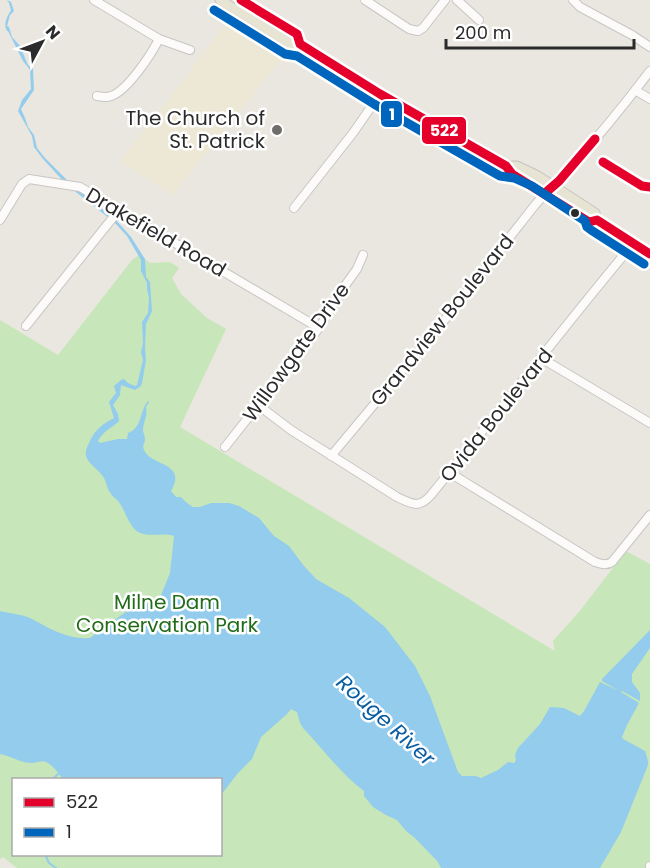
<svg xmlns="http://www.w3.org/2000/svg" width="650" height="868" viewBox="0 0 650 868" font-family="Poppins,sans-serif">
  <rect width="100%" height="100%" fill="#eae7e0"/>
  <path fill="#ede8d6" d="M232 16 287 53 173 195 120 162Z"/>
  <path fill="#c7e6b9" fill-rule="evenodd" d="M139 255 150 263 170 262 179 268 172 278 181 294 207 318 226 329 180 427 555 651 553 641 579 612 626 551 650 564V868H17L3 857 0 859V320L58 355 132 260ZM14 780H220V854H14Z"/>
  <path fill="#93ccec" d="M7 0 11 2 14 11 10 15 7 26 9 27 12 37 21 47 20 48V51H22L28 65 33 69 34 90 21 109 25 118 28 127 34 135 37 148 45 158 69 182 116 220 131 237 145 259 146 277 150 282 152 311 146 324 145 348 146 360 142 383 141 386 135 390 121 385 120 395 113 405 118 414 119 421C112 428 103 431 98 441L100 443 118 439H127L128 433C142 429 140 410 148 401L149 402 146 407C148 416 143 422 143 431 144 435 145 436 145 440 144 445 142 445 144 450 150 466 188 462 171 491L176 497H181L187 503 193 507H200L211 503H229L239 506 259 518 274 536 289 546 304 566 316 579 349 598 385 627 415 666 430 696 458 772 462 776H476L481 778 498 770 508 762 514 763 516 760 515 755 518 748 540 724 550 707 564 708 580 716 584 711 600 682 619 691 602 681V679L650 630V648L632 674V682L640 693V701L622 691 621 692 639 703 627 725 622 737 623 739 645 751 648 761V765L621 832 600 868H441L438 862 415 838 406 831 397 820 386 815 373 807 364 796V791C341 774 323 749 303 728L300 723 297 712 291 709 287 714 261 737 252 759 238 773 221 795 220 780 63 779C59 774 53 765 46 762 42 760 37 763 32 763 21 763 11 756 0 754V611C11 614 22 614 32 619 51 629 68 640 90 638L93 636 103 625 111 623 124 613 143 604 156 603 159 600 170 573 174 536C164 532 149 538 138 532 128 525 126 511 118 501 115 498 111 495 109 491 106 485 106 479 101 474 97 469 88 463 86 456 85 452 87 447 89 443 94 430 103 424 114 418L109 402 116 393 114 386 121 380 124 379 128 383 135 386 137 385 143 360 141 352 143 343 142 322 148 313 149 298 147 289V283L141 271V260L127 236 114 222 67 185 43 159 34 147 32 136 18 111 22 100 31 89 30 70 23 61 8 31H7C3 23 7 17 11 10L9 3Z"/>
  <g fill="none" stroke-linecap="round" stroke-linejoin="round">
    <path stroke="#93ccec" stroke-width="2" d="M52 780 58 774
      M45 854 49 863 56 868"/>
    <g stroke="#c7c6c5" stroke-width="10">
      <path id="minor" d="M94 0 159 39 190 50
        M365 0 409 29 418 31 423 28 445 0
        M457 0 479 20
        M573 0 580 7 632 35 650 47
        M635 90 650 99
        M97 96C102 97 106 98 111 96 127 91 151 55 159 39
        M294 208 353 133 380 94
        M0 220 22 184 29 179 80 187 319 328
        M26 326 119 210
        M541 358 650 423
        M258 405 291 430 397 497C412 504 419 509 431 495 499 412 564 326 633 244
        M225 447 319 328 344 287 357 269 363 255
        M331 456 447 317 535 205C543 195 553 188 561 179 592 144 622 108 650 71
        M450 473 595 562C601 564 606 566 612 562L650 515
        M650 868V866"/>
    </g>
    <g stroke="#c5c4c1" stroke-width="11">
      <path id="major" d="M220 0 291 44H300L380 94 506 166H517L538 176 595 213 597 220
        M241 0 297 34 300 44
        M506 166 512 174 589 222 597 220 650 254"/>
    </g>
    <use href="#minor" stroke="#fcfbfa" stroke-width="8"/>
    <use href="#major" stroke="#e7e4d4" stroke-width="9"/>
    <g stroke="#fff" stroke-width="14">
      <path id="bus-1" d="M241 0 297 34 300 44 380 94 506 166 512 174 589 222 597 220 650 254
        M603 162 642 186 650 187
        M544 194 559 181 595 139"/>
    </g>
    <g stroke="#fff" stroke-width="14">
      <path id="bus-2" d="M214 10 285 54 297 56 374 104 500 176 514 178 532 186 585 221 587 227 591 230 644 264"/>
    </g>
    <use href="#bus-1" stroke="#e4002b" stroke-width="9"/>
    <use href="#bus-2" stroke="#0065bd" stroke-width="9"/>
  </g>
  <circle fill="#6e6d6a" stroke="#fff" stroke-width="2" cx="277" cy="130" r="6"/>
  <circle fill="#2b2b2b" stroke="#fff" stroke-width="2" cx="575" cy="213" r="5"/>
  <g text-anchor="middle" dominant-baseline="central" stroke-width="5" stroke-linejoin="round" paint-order="stroke">
    <g font-size="20" fill="#2b2b2b" stroke="#fff" text-anchor="end">
      <text x="265" y="118">The Church of<tspan x="265" dy="23">St. Patrick</tspan></text>
    </g>
    <g font-size="20" fill="#2b2b2b" stroke="#fff">
      <text transform="translate(156 232) rotate(30)">Drakefield Road</text>
      <text transform="translate(442 320) rotate(-51)">Grandview Boulevard</text>
      <text transform="translate(296 352) rotate(-54)">Willowgate Drive</text>
      <text transform="translate(496 415) rotate(-51)">Ovida Boulevard</text>
    </g>
    <g font-size="20" fill="#216b19" stroke="#fff">
      <text x="167" y="602">Milne Dam<tspan x="167" dy="23">Conservation Park</tspan></text>
    </g>
    <g font-size="21" font-style="italic" fill="#0a5da1" stroke="#fff">
      <text transform="translate(386 720) rotate(42)">Rouge River</text>
    </g>
  </g>
  <g stroke="#fff" stroke-width="2">
    <rect x="380" y="100" width="23" height="28" rx="6" fill="#0065bd"/>
    <rect x="421" y="116" width="46" height="29" rx="6" fill="#e4002b"/>
  </g>
  <g font-size="16" text-anchor="middle" font-weight="bold" fill="#fff">
    <text x="392" y="120">1</text>
    <text x="444" y="136">522</text>
  </g>
  <rect x="12" y="778" width="210" height="78" fill="#ffffff" stroke="#aaaaaa" stroke-width="1.5"/>
  <rect x="24" y="798" width="30" height="9" fill="#e4002b" stroke="#aaaaaa" stroke-width="1.5"/>
  <text x="66" y="808" font-size="18" fill="#2b2b2b">522</text>
  <rect x="24" y="828" width="30" height="9" fill="#0065bd" stroke="#aaaaaa" stroke-width="1.5"/>
  <text x="66" y="838" font-size="18" fill="#2b2b2b">1</text>
  <g transform="translate(42 42) rotate(49)" stroke="#ffffff" stroke-width="4.5" paint-order="stroke">
  <path d="M0-4.5L10 22L0 15L-10 22Z" fill="#2b2b2b"/>
  <text y="-9" font-size="16" font-weight="bold" text-anchor="middle" fill="#2b2b2b">N</text>
  </g>
  <path d="M446 39v9h188v-9" fill="none" stroke="#2b2b2b" stroke-width="3"/>
  <text x="455" y="39" font-size="18" fill="#2b2b2b" stroke="#ffffff" stroke-width="4.5" paint-order="stroke">200 m</text>
</svg>
